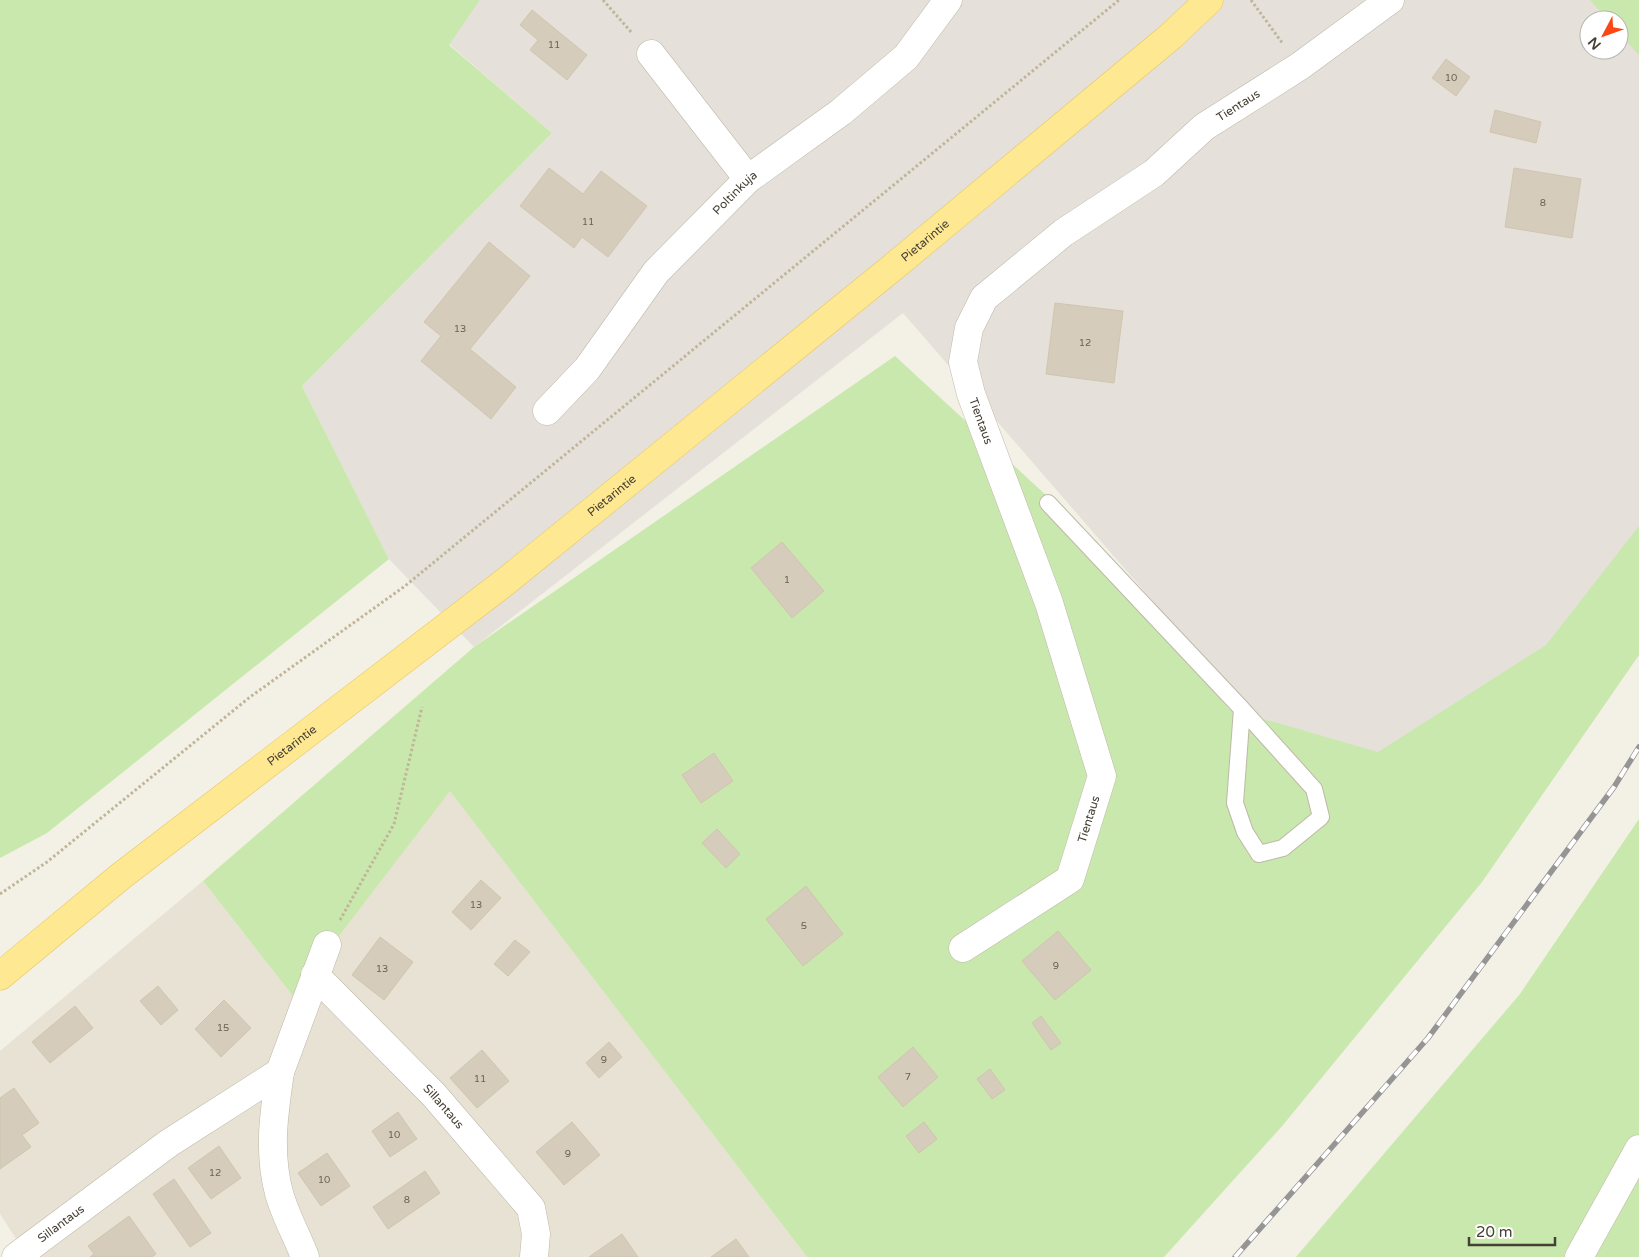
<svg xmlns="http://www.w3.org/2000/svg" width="1639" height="1257" viewBox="0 0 1639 1257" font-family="'Varela Round',sans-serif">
  <rect width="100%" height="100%" fill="#f3f0e5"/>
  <path fill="#e7e2d3" d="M450 790 807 1257H15L24 1251 0 1214V1051L203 881 293 996Z"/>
  <path fill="#e5e1da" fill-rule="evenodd" d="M480 0H1639V575L1341 818 903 313 474 647 389 559 302 386 552 133 449 44ZM1589 20H1619V50H1589Z"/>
  <path fill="#c9e8ad" d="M0 0H480L449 45 552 133 302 386 389 559 47 833 0 858Z
    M1590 0H1639V55L1619 33V20H1608Z
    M895 356 1061 509 1229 709 1378 752 1546 645 1639 526V655L1482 882 1283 1125 1164 1257H807L450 791 293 996 203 881 474 647Z
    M1639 819V1257H1296L1520 994Z"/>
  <path fill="#d5ccbb" stroke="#d0c5ae" d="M532 10 587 55 567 80 530 50 538 40 520 25Z
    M1446 59 1470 77 1456 96 1432 78Z
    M1495 110 1541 122 1536 143 1490 132Z
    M549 168 583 194 601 171 647 206 608 257 582 237 574 248 520 206Z
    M1514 168 1581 179 1572 238 1505 227Z
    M489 242 530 276 470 349 516 387 491 419 421 361 441 336 424 322Z
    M1055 303 1123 311 1114 383 1046 374Z
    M782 542 824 591 792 618 751 568Z
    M714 753 733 781 701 803 682 775Z
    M717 829 740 854 726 868 702 843Z
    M481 880 501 898 471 930 452 912Z
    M806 886 843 934 803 966 766 919Z
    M1058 931 1091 970 1055 1000 1022 961Z
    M380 937 413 962 384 1000 352 975Z
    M515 940 530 952 508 976 494 964Z
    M158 986 178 1010 161 1025 140 1001Z
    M224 1000 251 1028 221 1057 195 1029Z
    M75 1006 93 1028 50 1063 32 1042Z
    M1041 1016 1061 1043 1051 1050 1032 1023Z
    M609 1042 622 1057 599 1078 586 1063Z
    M913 1047 938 1077 903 1107 878 1077Z
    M482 1050 509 1081 477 1108 450 1078Z
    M990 1069 1005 1090 992 1099 977 1079Z
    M14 1088 39 1123 22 1135 31 1147 0 1169V1098Z
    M398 1112 417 1139 390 1157 372 1131Z
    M572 1122 600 1155 564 1185 536 1152Z
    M924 1122 937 1139 919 1153 906 1136Z
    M219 1146 241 1178 211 1199 188 1168Z
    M327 1153 350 1186 321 1206 298 1173Z
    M425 1171 440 1193 388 1229 373 1207Z
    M174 1179 211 1233 190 1247 153 1194Z
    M129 1216 156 1254 152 1257H90L94 1254 88 1246Z
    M622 1234 638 1257H589Z
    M736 1239 749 1257H711Z"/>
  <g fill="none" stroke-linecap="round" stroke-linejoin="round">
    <g stroke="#beb8a8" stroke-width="18">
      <path id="lane" d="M1048 503 1242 709 1314 789 1321 817 1283 848 1259 854 1245 832 1235 803 1242 709"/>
    </g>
    <g stroke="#beb8a8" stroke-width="29">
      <g id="street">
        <path d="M651 54 748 179"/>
        <path id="s1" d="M547 411 587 369 656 272 748 179 841 112 906 57 948 0"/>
        <path id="s2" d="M963 948 1070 879 1102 776 1049 603 971 394 963 362 969 328 984 298 1063 233 1154 173 1204 127 1300 66 1390 0"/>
        <path id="s3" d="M315 975 434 1095 531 1208 536 1234 534 1257"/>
        <path d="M280 1072C274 1113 268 1152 279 1193 285 1215 297 1236 305 1257"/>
        <path id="s4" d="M16 1257 169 1143 280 1072 327 945"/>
        <path d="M1579 1257 1639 1149"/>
      </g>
    </g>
    <g stroke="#e5c761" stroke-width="29">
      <g id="primary">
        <path id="s5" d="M0 976 121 876 505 582 892 268 1171 36 1209 0"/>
      </g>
    </g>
    <path stroke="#c0b599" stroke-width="3" stroke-dasharray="2.5 2.5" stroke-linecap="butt" d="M603 0 632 33
      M1251 0 1283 44
      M0 894 47 862 250 697 405 586 1119 0
      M340 920 394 824 422 707"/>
    <use href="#lane" stroke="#fff" stroke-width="16"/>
    <use href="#street" stroke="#fff" stroke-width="28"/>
    <use href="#primary" stroke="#ffe892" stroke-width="28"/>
    <g stroke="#959595" stroke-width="5.5">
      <path id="rail" d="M1235 1257 1428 1038 1614 787 1639 747"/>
    </g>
    <use href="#rail" stroke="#fff" stroke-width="4" stroke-dasharray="11" stroke-linecap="butt"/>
  </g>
  <g text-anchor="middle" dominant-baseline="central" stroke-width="5" stroke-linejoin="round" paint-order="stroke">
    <g font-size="10" fill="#6a6356">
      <text x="554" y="45">11</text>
      <text x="1451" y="78">10</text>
      <text x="1543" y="203">8</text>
      <text x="588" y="222">11</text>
      <text x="460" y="329">13</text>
      <text x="1085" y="343">12</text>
      <text x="787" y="580">1</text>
      <text x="476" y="905">13</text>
      <text x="804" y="926">5</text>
      <text x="1056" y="966">9</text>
      <text x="382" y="969">13</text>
      <text x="223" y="1028">15</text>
      <text x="604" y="1060">9</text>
      <text x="908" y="1077">7</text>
      <text x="480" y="1079">11</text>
      <text x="394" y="1135">10</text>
      <text x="568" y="1154">9</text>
      <text x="215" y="1173">12</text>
      <text x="324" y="1180">10</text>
      <text x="407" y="1200">8</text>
    </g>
    <g font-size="12" fill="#464035" stroke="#fff">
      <text stroke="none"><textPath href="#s2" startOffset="1060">Tientaus</textPath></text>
      <text stroke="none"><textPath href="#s1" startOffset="289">Poltinkuja</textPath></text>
      <text stroke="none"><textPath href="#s5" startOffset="1182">Pietarintie</textPath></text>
      <text transform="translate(981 421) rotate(70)">Tientaus</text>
      <text stroke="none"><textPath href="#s5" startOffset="778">Pietarintie</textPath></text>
      <text stroke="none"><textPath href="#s5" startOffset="372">Pietarintie</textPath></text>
      <text stroke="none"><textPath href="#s2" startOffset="190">Tientaus</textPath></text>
      <text stroke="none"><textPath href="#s3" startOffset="184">Sillantaus</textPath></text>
      <text stroke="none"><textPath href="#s4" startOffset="56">Sillantaus</textPath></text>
    </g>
  </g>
  <g transform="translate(1604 35) rotate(229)"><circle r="24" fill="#ffffff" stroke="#b5b3ae"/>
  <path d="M0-4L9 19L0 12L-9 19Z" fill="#fd4712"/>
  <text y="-8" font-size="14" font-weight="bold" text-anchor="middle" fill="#464035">N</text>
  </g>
  <path d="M1469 1237v8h86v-8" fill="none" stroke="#464035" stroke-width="2.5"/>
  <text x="1476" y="1237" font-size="15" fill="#464035" stroke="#ffffff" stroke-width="4" paint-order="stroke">20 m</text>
</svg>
